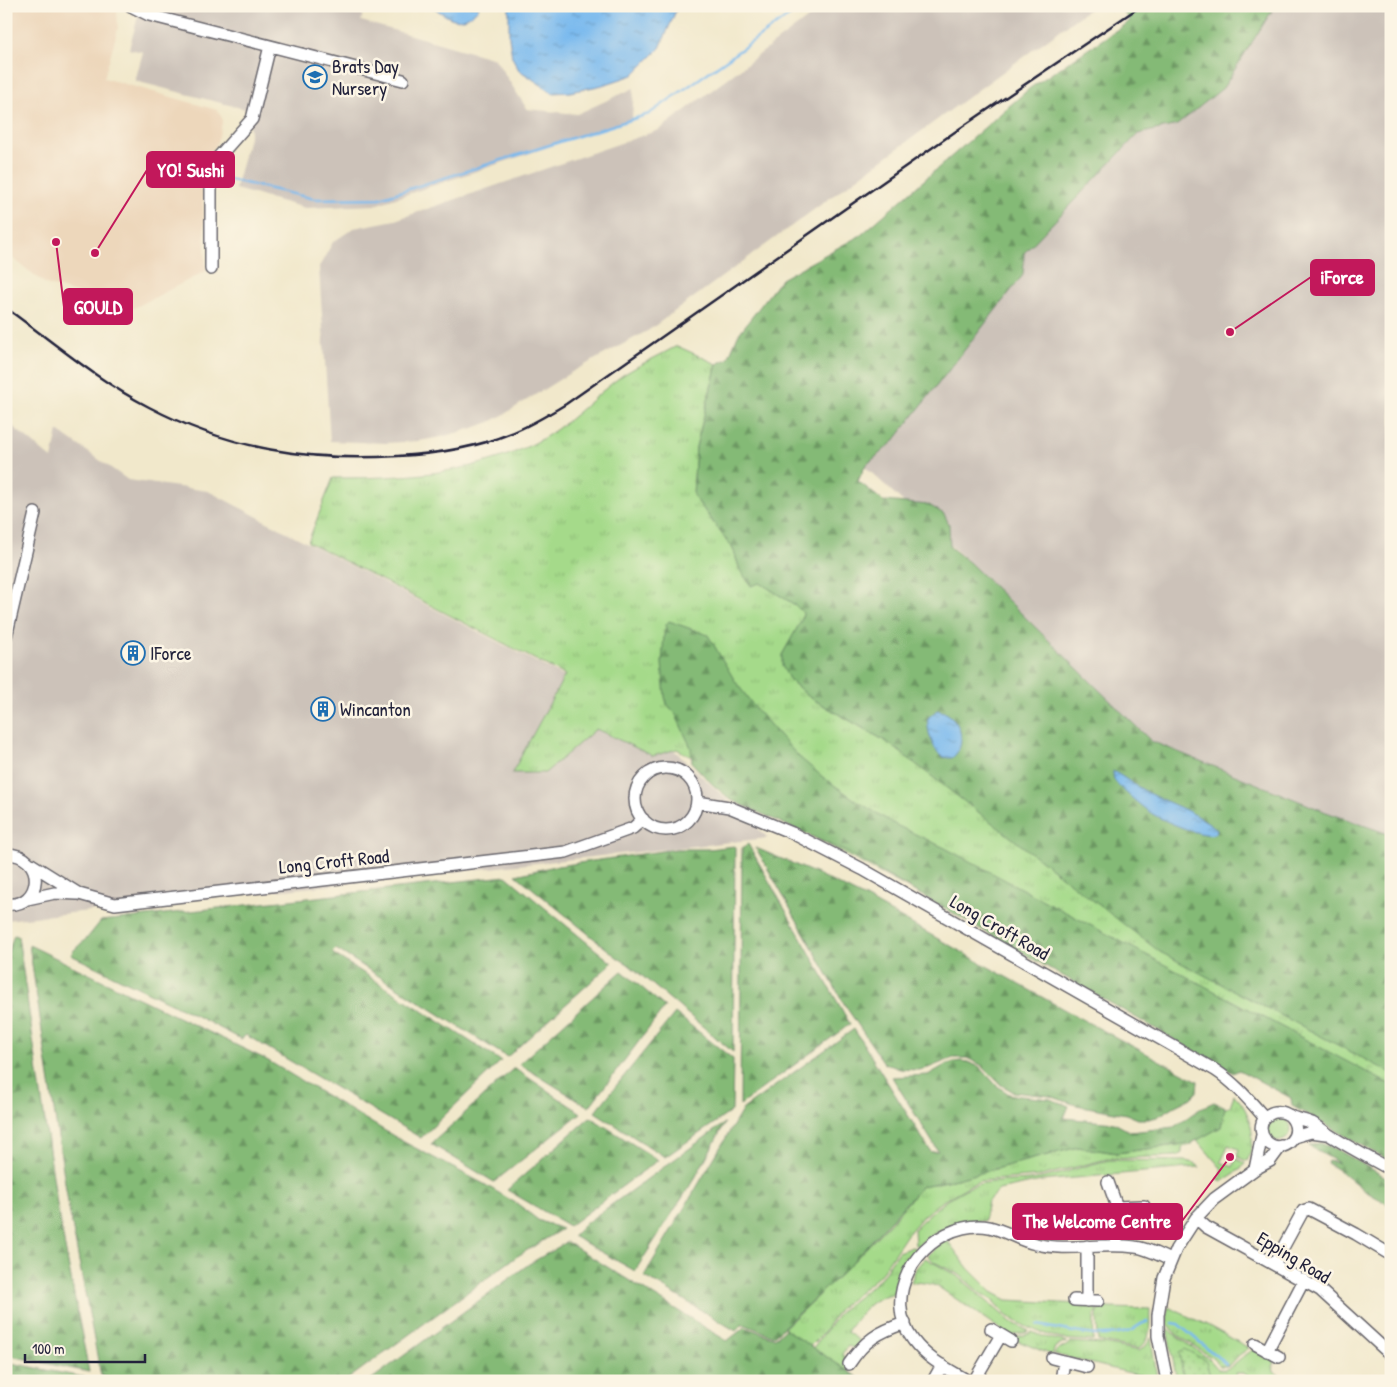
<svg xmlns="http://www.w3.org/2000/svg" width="1397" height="1387" viewBox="0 0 1397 1387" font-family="'Patrick Hand',sans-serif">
  <defs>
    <pattern id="grass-tufts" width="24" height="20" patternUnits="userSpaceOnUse" patternTransform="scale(1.25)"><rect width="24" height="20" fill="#a5da8a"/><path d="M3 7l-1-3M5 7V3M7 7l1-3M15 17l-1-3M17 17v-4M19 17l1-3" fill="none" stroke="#8ebb78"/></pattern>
    <pattern id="forest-firs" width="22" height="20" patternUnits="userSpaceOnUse" patternTransform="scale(1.25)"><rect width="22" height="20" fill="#84ba76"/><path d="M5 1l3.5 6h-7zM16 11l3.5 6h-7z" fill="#6c9762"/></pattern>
    <pattern id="park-dots" width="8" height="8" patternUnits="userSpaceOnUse" patternTransform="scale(1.25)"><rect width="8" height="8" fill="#a5da8a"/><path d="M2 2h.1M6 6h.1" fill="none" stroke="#8ebb78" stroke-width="1.8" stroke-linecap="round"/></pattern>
    <pattern id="water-ripples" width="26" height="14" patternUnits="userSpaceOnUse" patternTransform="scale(1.25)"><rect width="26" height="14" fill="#7abaee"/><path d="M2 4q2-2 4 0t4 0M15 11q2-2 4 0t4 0" fill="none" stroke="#6497c2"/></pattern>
  </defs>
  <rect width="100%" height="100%" fill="#fcf5e5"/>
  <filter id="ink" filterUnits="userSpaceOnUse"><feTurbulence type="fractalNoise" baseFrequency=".02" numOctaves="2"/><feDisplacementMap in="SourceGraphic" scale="10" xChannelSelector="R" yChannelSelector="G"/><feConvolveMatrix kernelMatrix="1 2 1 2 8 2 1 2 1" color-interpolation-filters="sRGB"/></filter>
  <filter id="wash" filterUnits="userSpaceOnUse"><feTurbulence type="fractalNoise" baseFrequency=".0096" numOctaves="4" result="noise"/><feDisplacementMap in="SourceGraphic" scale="20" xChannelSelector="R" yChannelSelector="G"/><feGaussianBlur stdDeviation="1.12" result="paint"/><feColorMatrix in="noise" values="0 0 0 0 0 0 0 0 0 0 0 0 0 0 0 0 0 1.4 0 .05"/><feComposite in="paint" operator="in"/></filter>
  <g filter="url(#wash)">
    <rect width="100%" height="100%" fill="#f1e8cb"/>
    <path fill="#edd7bb" d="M6 6H119L117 13 118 28 104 78 217 110 222 118V123L217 143 207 158 202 174 206 271 132 309 46 284 6 253Z"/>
    <path fill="#ccc2b9" d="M141 6H365L361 21 495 59 527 109 577 114 634 88 632 119 375 205 305 208 235 189 250 134 249 110 135 81 143 52 129 49Z
      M824 6H1093L649 330 570 373 503 415 490 422 470 429 441 437 419 441 386 443 330 441 319 267 333 242 354 228 395 220 659 130Z
      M1275 6H1391V835L1326 812 1151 741 970 563 862 464 1023 275 1024 253 1138 134 1177 125 1223 88Z
      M6 421 52 459 58 431 128 480 208 491 634 713 768 838 6 920Z"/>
    <path fill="url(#grass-tufts)" stroke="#647e62" d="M677 346 717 364 696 447 693 495 733 549 740 570 795 605 803 613V619L782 655 789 679 809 697 887 742 1391 1051V1146L719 787 714 770 677 749 653 756 596 729 545 773H512L565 675 308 542 333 478C400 478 471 475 533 444 567 427 592 397 623 375 640 364 659 356 677 346Z
      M1234 1095C1251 1110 1258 1141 1247 1161L1237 1157 1239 1149 1228 1145 1221 1162 1233 1167 1236 1159 1245 1163 1241 1169 1221 1182 1218 1179 1222 1176V1169L1197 1140 1221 1127 1224 1109 1230 1106Z
      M1267 1129a12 12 0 1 1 24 0a12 12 0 1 1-24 0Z
      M1192 1143V1145L1182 1147V1153L1178 1156 1107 1159 1041 1176 980 1181 970 1185 941 1202 924 1215 906 1236 879 1276 840 1308 823 1333 810 1346 784 1328 846 1269 891 1222 922 1186 957 1179 1078 1147 1117 1153Z
      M1109 1160 1185 1161 1194 1163 1200 1167 1041 1181 999 1190 988 1201 984 1221C957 1221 938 1229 917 1246L915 1245 914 1229C931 1211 959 1187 984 1183 1003 1180 1023 1182 1042 1178 1065 1173 1086 1165 1109 1160Z
      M947 1240 968 1268 992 1292 1007 1300 1098 1305 1094 1318 1093 1341 1062 1339 1042 1333 1025 1326 1007 1316 992 1300 980 1293 960 1275 934 1262 928 1256 937 1246Z
      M912 1247 915 1248 901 1273 896 1294C873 1295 859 1314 847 1332L860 1341 854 1348 848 1346 842 1354 845 1358 844 1364 851 1369 849 1372 813 1348 841 1311 880 1279 898 1252Z
      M925 1258 959 1277 1011 1322 1029 1331C1023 1335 1017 1331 1012 1337L937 1286 925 1283 911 1282 916 1268Z
      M1100 1305 1108 1308 1150 1309C1149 1323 1153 1341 1138 1349L1098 1341 1097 1316Z
      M1168 1307 1207 1325 1249 1348 1238 1356 1232 1363 1227 1366H1220L1211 1357 1176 1334 1167 1324Z
      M1167 1329 1209 1359 1218 1369C1230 1371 1232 1365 1240 1359 1244 1355 1249 1354 1253 1349L1275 1361 1273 1367 1274 1372 1288 1381H1258L1243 1373H1235L1238 1381H1177Z
      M1032 1332 1045 1337 1067 1342 1055 1347 1052 1355 1013 1339C1018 1334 1026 1337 1032 1332Z
      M1151 1338 1157 1378 1134 1374 1054 1354C1058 1346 1066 1349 1070 1342L1104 1344 1139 1351 1146 1346Z"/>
    <path fill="url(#forest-firs)" stroke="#536e58" d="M1120 6H1275L1223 88 1177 125 1138 134 1024 253 1023 275 893 442 865 466 858 481 883 501 929 505 944 514 949 524 950 547 970 563 1151 741 1326 812 1391 835V1073L1160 952 887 742 809 697 789 679 782 666V655L802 619 803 613 795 605 760 583 751 586 740 570 733 549 693 495 696 447 717 364 728 359 738 335 781 279 861 235 1030 88 1130 21Z
      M669 621 708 635 735 681 756 709 798 756 824 778 857 801 896 825 945 848 1391 1085V1162L1292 1106 1291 1098 1239 1070 1233 1073 846 852 731 800 712 784 692 763 691 748 675 713 667 704 665 697 662 663 664 635 666 625Z
      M748 844 850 1024 740 1105 742 848Z
      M735 846 733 1052 628 964 618 958 516 875 551 867 676 849H708Z
      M756 848 817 874 867 899 1074 1015 1198 1081 1197 1092 1191 1098 1175 1106 1157 1117 1149 1119H1138L1126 1114 1076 1105 1050 1096 1014 1092 1001 1085 981 1065 967 1058H953L928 1068 918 1070 900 1069 884 1063 846 1007Z
      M506 876 612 963 507 1057 336 949 332 953 501 1061 421 1138 246 1035 241 1039 189 1012 71 955 73 951 88 937 101 921Z
      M14 935 18 936 58 1211 89 1372 6 1355V958Z
      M29 945 265 1059 402 1141 484 1184 519 1205 538 1220 562 1229 516 1257 345 1381H123L101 1376 69 1209Z
      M622 971 665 1007 589 1107 519 1064Z
      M675 1013 733 1059 732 1111 665 1157 595 1112Z
      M854 1029 931 1152 938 1151 892 1077 928 1075 947 1064 960 1061 968 1062 980 1067 996 1085 1009 1094 1020 1096 1050 1099 1069 1106 1064 1118 1114 1123 1131 1132 1174 1127 1201 1108 1214 1102 1225 1107 1221 1127 1192 1143 1117 1153 1078 1147 957 1179 922 1186 846 1269 774 1336 743 1324 736 1331 644 1276 743 1109Z
      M514 1068 581 1113 494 1182 431 1144Z
      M590 1117 658 1160 569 1226 507 1190Z
      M725 1123 695 1178 635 1271 573 1236 586 1223Z
      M1320 1143 1338 1150 1391 1180V1206L1365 1191 1344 1174 1327 1163 1328 1161 1339 1163 1309 1146Z
      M567 1242 727 1341 745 1327 775 1338 785 1329 863 1381H369L529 1264Z
      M6 1362 87 1378 84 1381H6Z"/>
    <path fill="url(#park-dots)" stroke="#647e62" d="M1185 1349 1206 1361 1210 1376 1208 1379 1191 1380 1183 1375 1179 1352Z"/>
    <path fill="url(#water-ripples)" stroke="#4e6e94" d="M432 6H479C478 11 475 12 471 15 457 26 444 15 432 6Z
      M509 6H678L660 48 633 75 603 85 570 92 553 93 519 70 512 57 509 37Z
      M937 710C959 713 970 744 952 758 950 758 947 758 944 757 933 753 926 728 928 718Z
      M1113 771C1124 777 1135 786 1147 792 1170 804 1196 812 1217 829L1216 833C1207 840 1161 820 1151 813 1143 808 1118 787 1114 779 1113 776 1113 774 1113 771Z"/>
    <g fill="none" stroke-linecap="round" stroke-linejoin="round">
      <path stroke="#7abaee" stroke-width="2.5" d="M227 179 315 199 380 198 649 114 803 6
        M1173 1323 1178 1324 1226 1364
        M1038 1325C1066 1330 1098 1340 1127 1332 1135 1330 1139 1323 1147 1322"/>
    </g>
  </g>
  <g filter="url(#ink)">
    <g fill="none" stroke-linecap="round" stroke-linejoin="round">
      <g stroke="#6a676d" stroke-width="14">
        <path id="minor" d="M131 6 149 15 403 80
          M211 269V173L214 162 252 119 270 46
          M6 637 35 513
          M635 799a31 31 0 1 1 62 0a31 31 0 1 1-62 0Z
          M697 802 729 807 792 833 862 869 1215 1070C1235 1083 1249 1100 1265 1118
          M6 854C48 854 42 909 6 904
          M31 864 79 894 115 904 566 852 633 828 643 819
          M27 899 55 893 77 894
          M1289 1115C1308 1134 1282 1158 1266 1141 1262 1136 1260 1129 1262 1123 1264 1116 1272 1111 1280 1112 1284 1112 1287 1114 1290 1116 1297 1119 1305 1120 1312 1123 1318 1126 1323 1131 1328 1134 1348 1147 1370 1158 1391 1170
          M1294 1137 1311 1132 1326 1134
          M1255 1169 1262 1135
          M1108 1182 1117 1207V1245
          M1117 1207 1144 1206
          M1196 1218 1206 1227 1320 1290 1391 1355
          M1087 1246V1301
          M1274 1264 1303 1211 1309 1209 1356 1234 1391 1255
          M1074 1300 1098 1301
          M991 1329 1011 1341
          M1255 1344 1279 1357
          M1267 1351 1304 1280
          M1052 1358 1087 1367
          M849 1364C865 1340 878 1332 905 1323
          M933 1381 942 1365
          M968 1381C948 1369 927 1359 913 1340 881 1297 916 1239 963 1228 996 1220 1008 1238 1036 1244 1068 1252 1102 1242 1135 1247 1147 1248 1159 1255 1170 1260
          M974 1381 1001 1335
          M1061 1381 1064 1361
          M1167 1381 1158 1336V1315L1164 1278 1176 1249 1196 1218 1214 1199 1255 1169 1270 1161 1281 1146"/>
      </g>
      <use href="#minor" stroke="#fff" stroke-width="11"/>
      <path stroke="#22223b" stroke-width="2.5" d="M6 308C53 342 98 381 149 407 229 449 310 462 398 456 435 454 475 448 509 434 530 426 548 415 566 404L959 129 1141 6"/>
    </g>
  </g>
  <defs>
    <g id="school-ring" transform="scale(1.25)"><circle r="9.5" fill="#fcf5e5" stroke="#1f6fb2" stroke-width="1.5"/><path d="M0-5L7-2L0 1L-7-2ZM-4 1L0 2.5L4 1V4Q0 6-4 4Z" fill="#1f6fb2"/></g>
    <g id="building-ring" transform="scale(1.25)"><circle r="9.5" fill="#fcf5e5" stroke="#1f6fb2" stroke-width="1.5"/><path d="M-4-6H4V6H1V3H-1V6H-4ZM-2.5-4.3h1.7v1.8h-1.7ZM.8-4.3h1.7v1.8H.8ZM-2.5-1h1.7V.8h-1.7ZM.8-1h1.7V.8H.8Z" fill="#1f6fb2"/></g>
  </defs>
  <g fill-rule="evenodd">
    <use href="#school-ring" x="315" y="77"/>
    <use href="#building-ring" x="133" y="653"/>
    <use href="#building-ring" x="323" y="709"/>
  </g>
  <g text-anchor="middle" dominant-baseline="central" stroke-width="5" stroke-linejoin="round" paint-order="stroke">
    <g font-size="19" fill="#22223b" stroke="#fcf5e5" text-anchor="start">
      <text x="332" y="66">Brats Day<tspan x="332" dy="22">Nursery</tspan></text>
      <text x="150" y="653">IForce</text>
      <text x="340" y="709">Wincanton</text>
    </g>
    <g font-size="19" fill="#22223b" stroke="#fcf5e5">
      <text transform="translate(334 861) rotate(-6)">Long Croft Road</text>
      <text transform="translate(1000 927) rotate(30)">Long Croft Road</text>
      <text transform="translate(1294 1257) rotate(31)">Epping Road</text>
    </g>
  </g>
  <path fill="none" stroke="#c2185b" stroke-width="2" d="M95 253L147 170M1230 332L1311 277M56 242L64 307M1230 1157L1182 1221"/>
  <g fill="#c2185b" stroke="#fcf5e5" stroke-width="2">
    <circle cx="95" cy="253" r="5"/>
    <circle cx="1230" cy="332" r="5"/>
    <circle cx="56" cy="242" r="5"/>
    <circle cx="1230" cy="1157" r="5"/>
  </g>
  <g fill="#c2185b" stroke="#c2185b" stroke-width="2">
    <rect x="147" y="152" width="87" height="35" rx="5"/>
    <rect x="1311" y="260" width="63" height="35" rx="5"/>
    <rect x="64" y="289" width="68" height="35" rx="5"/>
    <rect x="1013" y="1204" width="169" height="35" rx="5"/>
  </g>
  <g font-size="20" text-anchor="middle" font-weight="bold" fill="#fff">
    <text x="191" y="177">YO! Sushi</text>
    <text x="1342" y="284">iForce</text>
    <text x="98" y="314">GOULD</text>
    <text x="1097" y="1228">The Welcome Centre</text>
  </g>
  <rect width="1397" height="1387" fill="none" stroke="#fcf5e5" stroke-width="25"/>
  <path d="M25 1354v8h120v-8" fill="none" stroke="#22223b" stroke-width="2.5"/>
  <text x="32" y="1354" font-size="15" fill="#22223b" stroke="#fcf5e5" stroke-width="4" paint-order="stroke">100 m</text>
</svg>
